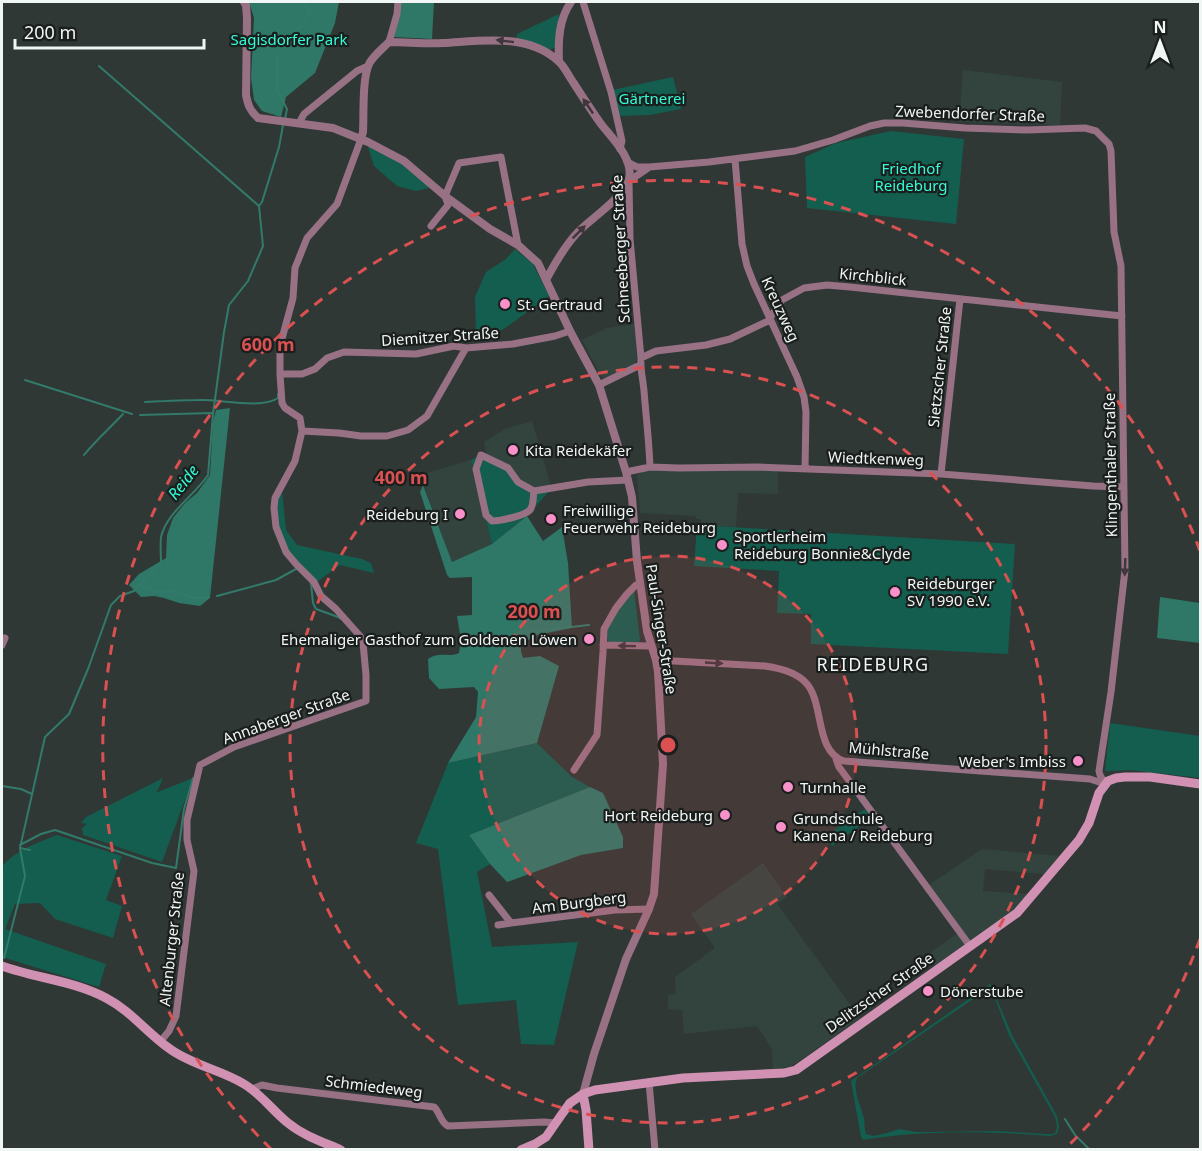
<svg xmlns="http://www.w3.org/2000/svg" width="1202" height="1151" viewBox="0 0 1202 1151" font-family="'Noto Sans',sans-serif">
  <rect width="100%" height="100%" fill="#2f3835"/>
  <path fill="#33443f" d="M963 70 1062 82 1060 125 959 122Z
    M634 324 637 358 635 363 603 380 582 340 607 328Z
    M532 421 551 486 526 491 487 458 484 442 505 429Z
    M471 460 492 544 452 562 420 475Z
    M644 470H778V494L738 493 736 527 697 525 701 522V519H696V516L640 513 637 475Z
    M982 849 1059 856 1044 874 985 869 983 891 1028 894 1016 909 935 966 927 955 961 931 929 885Z
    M763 863 787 897 778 903V905L860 1018 798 1062 788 1067 773 1069 772 1049 757 1026 684 1034 682 1010 668 1009V995L676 994 675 977 715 948 691 914Z"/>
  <path fill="#135e4f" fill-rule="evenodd" d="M559 14 556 47 549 50 516 40 517 34Z
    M673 77 681 109 650 115 619 116 612 90Z
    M891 131 964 139 956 224 807 208 805 157 836 143Z
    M375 145 403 164 433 187 416 191 397 186 374 166 368 147Z
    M515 249 533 264 549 296 504 329 476 337 475 297 486 272 506 259Z
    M481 455 508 468 518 482 529 492 551 489 527 516 492 544 471 460Z
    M282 490 286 530 297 545 362 559 371 563 374 573 340 565 317 582C308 572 295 561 288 550 278 535 272 506 282 490Z
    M697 525 1015 544 1008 654 811 644V614L777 613 779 571 694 566Z
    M634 590 640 640 639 642H609C599 623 622 603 634 590Z
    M1110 723 1200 736V778L1131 770 1105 771Z
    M537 743 572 777 590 787 469 835 490 864 477 872 492 947 578 942 554 1045 521 1044 516 1000 458 1005 438 849 416 843 448 763Z
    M163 778 158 790 155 793 193 778 162 862 83 835 82 828 87 824 81 823 86 817Z
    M865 809 871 818 832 846 826 836Z
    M57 835 122 856 106 900 122 906 113 938 55 919 40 903 15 904 5 929 106 964 99 987 2 957V866C16 850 37 843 57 835Z
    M990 983 1013 1037 1057 1116 1059 1127 1057 1134 1050 1136C988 1131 924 1130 863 1140L861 1137 851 1081 989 985ZM985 991H990L993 993 1009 1035 1055 1117 1057 1126 1056 1132 1053 1134H1046L996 1131 925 1132H916L899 1129 887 1133 873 1136 866 1134C864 1128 865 1124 864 1119 861 1106 852 1090 857 1078Z"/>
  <path fill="#2f7767" d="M249 2H339L335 23 315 73 286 97 281 117 262 111 254 100 251 78 254 18Z
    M401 2H434L432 39 394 37Z
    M230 408 210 598 200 606 179 603 164 598 154 596 141 597 129 585 139 574 166 558 167 535 173 518 185 503 197 493 210 475 213 422 216 410Z
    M423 485 452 562 492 544 527 516 543 541 562 527 568 563 572 628 537 635 521 644V651L523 658 540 656 559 666 537 743 448 763 476 717 478 692 474 687 439 689 429 678 428 659C439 651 449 658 459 653L461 640 457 616 472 615V577L450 578 447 575 420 492Z
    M1160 597 1200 603V643L1157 638Z
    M590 787 603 793 623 837V848L581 855 507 882 490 864 469 835Z"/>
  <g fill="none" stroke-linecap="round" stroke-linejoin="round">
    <path stroke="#327a6a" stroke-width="2" d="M99 66 259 206
      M285 119 287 109 277 90V56L311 11 302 2
      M25 380 132 414
      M145 402C164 401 184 400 203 400 222 400 263 409 278 398V394
      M140 415 212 413
      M84 455C96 440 110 428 123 414
      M311 583 313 603 316 609 338 617 341 619
      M142 586 156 592 177 591 187 596 196 598H208
      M217 596 276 580 296 569
      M479 630V641C515 632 552 629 589 625
      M2 786 21 789 32 794
      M20 845 41 834 55 830 152 863 176 868 184 809 193 778
      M20 848 30 850
      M4 958 25 876 20 848 45 737 69 714 88 669 111 605 120 596 134 591 161 562C161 554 160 545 161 537 166 513 195 495 208 475L213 414 224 332 229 305 248 281 263 246 259 206 262 202 279 147 283 125
      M1065 1119 1075 1135 1090 1150"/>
    <path stroke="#987185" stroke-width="7" d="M583 2 611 92 622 141 620 149
      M389 42 397 14 398 2
      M299 123 304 114 357 71 368 66
      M735 159 742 244 747 266 754 284 797 377 804 397 806 412 805 469
      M627 162 637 167H649L709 162 795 151 833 140 870 126 884 123H903L965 128 1027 130 1085 128 1096 131 1109 144 1111 151 1114 232 1121 266 1125 570 1111 692 1099 771 1100 775 1105 784
      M648 168 629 181 630 239 641 358C640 369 643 379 644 391 646 416 649 441 650 467
      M431 226 448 205 445 196 459 163 501 157 518 245
      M641 358 656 351 706 345 730 339 768 321 782 300 804 288 827 285 850 287 1122 316
      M280 374H302L315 369 327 358 344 352 416 354 454 346 466 348 513 344 555 336 570 331
      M599 385 640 365
      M302 431 339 433 361 436H387L408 430 427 416 466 348
      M626 472 650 467 679 468 758 467 941 474 1093 486 1124 487
      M941 474 960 299
      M534 491C533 496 534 505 530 510 524 516 500 521 492 521L486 515 476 469 481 455 508 468 518 482 534 491 588 482 628 480
      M2 645 5 638
      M603 645 650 646
      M656 660 765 666C779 668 797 672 807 684 824 704 815 752 844 761L1090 779 1102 783
      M836 759 839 767 970 946
      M574 770 597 735 603 652 604 629 616 608 627 594 636 585H640
      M489 895 511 923 615 910 649 909
      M498 925 511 923
      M160 1042 169 1031 176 1016 194 871 187 840V820L200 765 234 747 366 701V675L363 643 360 636 336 609 321 596 314 582 296 564 286 552 276 527 274 508 275 498 295 461 302 431 300 418 285 408 282 403 280 374V346L293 298 295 268 307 238 337 204 361 139
      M649 1082 655 1150
      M252 1089 262 1085 277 1088 434 1107C440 1112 440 1122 448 1126L544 1122 555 1123"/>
    <path stroke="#987185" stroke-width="8" d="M244 2 246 5 247 18 246 95C248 105 250 111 258 118L333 128 368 142 404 161 445 196 490 229 518 245 538 263 570 331 599 385 626 472 632 497 637 561 647 631 656 660 658 672 663 764 654 894 649 909 626 959 594 1054 583 1094
      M559 61C558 40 559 19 571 2
      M361 139 363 132C364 113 362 80 369 64 373 56 382 49 389 42 407 42 425 44 443 43 481 41 526 33 557 60 564 65 568 75 573 82 582 96 591 110 601 124 612 138 634 159 629 179 625 196 592 218 579 231 566 244 555 263 546 280"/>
    <path stroke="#d091b2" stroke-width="9" d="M2 966C35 978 75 981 106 998 131 1011 147 1033 170 1049 192 1065 221 1070 244 1084 261 1094 273 1111 288 1123 304 1136 323 1142 341 1150
      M583 1094 586 1110 589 1150
      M521 1150 535 1144 546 1137 562 1114 570 1103 583 1094 595 1090 683 1078 784 1073 796 1070 1017 913 1079 840 1089 823 1099 793 1108 781 1116 778 1125 777H1150L1200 784"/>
  </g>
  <defs><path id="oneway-solid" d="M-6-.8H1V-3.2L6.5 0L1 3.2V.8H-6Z" transform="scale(1.5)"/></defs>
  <g fill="#40373c">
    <use href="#oneway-solid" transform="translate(505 41) rotate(-173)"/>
    <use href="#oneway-solid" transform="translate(588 106) rotate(-124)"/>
    <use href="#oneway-solid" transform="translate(579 232) rotate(-45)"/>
    <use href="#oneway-solid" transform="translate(1125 567) rotate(92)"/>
    <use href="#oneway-solid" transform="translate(627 646) rotate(-179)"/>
    <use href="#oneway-solid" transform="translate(714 663) rotate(3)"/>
  </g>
  <circle cx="668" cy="745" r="189" fill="#db5151" fill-opacity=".12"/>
  <g fill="none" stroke="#db5151" stroke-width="3" stroke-dasharray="10 8">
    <circle cx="668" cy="745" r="189"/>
    <circle cx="668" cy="745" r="378"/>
    <path d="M1200 939A566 566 0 0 1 1065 1149M271 1149A566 566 0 1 1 1200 551"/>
  </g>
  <g fill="#f890ca" stroke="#1a1e1d" stroke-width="2">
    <circle cx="505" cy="304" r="6"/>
    <circle cx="513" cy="450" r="6"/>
    <circle cx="460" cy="514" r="6"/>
    <circle cx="551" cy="519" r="6"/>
    <circle cx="722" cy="545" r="6"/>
    <circle cx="895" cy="592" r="6"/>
    <circle cx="589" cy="639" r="6"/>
    <circle cx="1078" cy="761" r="6"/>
    <circle cx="788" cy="787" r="6"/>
    <circle cx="725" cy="815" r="6"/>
    <circle cx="781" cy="827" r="6"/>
    <circle cx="928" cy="991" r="6"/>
  </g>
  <g text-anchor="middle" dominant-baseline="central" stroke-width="4.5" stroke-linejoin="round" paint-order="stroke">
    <g font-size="15" fill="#34fcd7" stroke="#1a1e1d">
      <text x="289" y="39">Sagisdorfer Park</text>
      <text x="652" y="98">Gärtnerei</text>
      <text x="911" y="168">Friedhof<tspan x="911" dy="17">Reideburg</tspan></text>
    </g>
    <g font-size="15" fill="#f0f6f4" stroke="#1a1e1d">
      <text transform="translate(970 113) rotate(2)">Zwebendorfer Straße</text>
      <text transform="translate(620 249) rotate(-93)">Schneeberger Straße</text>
      <text transform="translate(873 276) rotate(6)">Kirchblick</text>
      <text transform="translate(781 309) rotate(65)">Kreuzweg</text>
      <text transform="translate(440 336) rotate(-4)">Diemitzer Straße</text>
      <text transform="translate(939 367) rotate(-84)">Sietzscher Straße</text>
      <text transform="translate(876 458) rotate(2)">Wiedtkenweg</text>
      <text transform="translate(1110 465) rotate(-91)">Klingenthaler Straße</text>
      <text transform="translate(662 629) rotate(81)">Paul-Singer-Straße</text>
      <text transform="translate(286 716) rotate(-20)">Annaberger Straße</text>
      <text transform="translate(889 750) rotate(5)">Mühlstraße</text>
      <text transform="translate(579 902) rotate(-7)">Am Burgberg</text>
      <text transform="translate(171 939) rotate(-84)">Altenburger Straße</text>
      <text transform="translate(879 992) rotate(-35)">Delitzscher Straße</text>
      <text transform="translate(374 1086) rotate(7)">Schmiedeweg</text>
    </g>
    <g font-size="15" fill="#f0f6f4" stroke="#1a1e1d" text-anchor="start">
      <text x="517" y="304">St. Gertraud</text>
      <text x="525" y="450">Kita Reidekäfer</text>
      <text x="563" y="510">Freiwillige<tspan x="563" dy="17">Feuerwehr Reideburg</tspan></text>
      <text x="448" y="514" text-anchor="end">Reideburg I</text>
      <text x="734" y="536">Sportlerheim<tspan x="734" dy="17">Reideburg Bonnie&amp;Clyde</tspan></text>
      <text x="907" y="583">Reideburger<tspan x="907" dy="17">SV 1990 e.V.</tspan></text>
      <text x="577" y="639" text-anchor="end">Ehemaliger Gasthof zum Goldenen Löwen</text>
      <text x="1066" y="761" text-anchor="end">Weber's Imbiss</text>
      <text x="800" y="787">Turnhalle</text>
      <text x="713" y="815" text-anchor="end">Hort Reideburg</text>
      <text x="793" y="818">Grundschule<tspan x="793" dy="17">Kanena / Reideburg</tspan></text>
      <text x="940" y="991">Dönerstube</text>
    </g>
    <g font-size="16" font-style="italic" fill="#32fbd6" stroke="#1a1e1d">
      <text transform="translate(183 482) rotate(-52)">Reide</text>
    </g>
    <g font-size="18" letter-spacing="1.5" fill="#f0f6f4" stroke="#1a1e1d">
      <text x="873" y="664">REIDEBURG</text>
    </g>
  </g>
  <circle cx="668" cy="745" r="9" fill="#db5151" stroke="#1a1e1d" stroke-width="3"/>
  <g font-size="18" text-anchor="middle" font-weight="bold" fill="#db5151" stroke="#1a1e1d" stroke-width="4.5" stroke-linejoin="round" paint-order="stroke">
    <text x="268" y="351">600 m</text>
    <text x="401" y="484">400 m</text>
    <text x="534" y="618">200 m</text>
  </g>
  <rect width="1202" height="1151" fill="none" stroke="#f0f6f4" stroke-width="6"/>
  <g transform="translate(1160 42)" stroke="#1a1e1d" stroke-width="4.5" paint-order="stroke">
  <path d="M0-4.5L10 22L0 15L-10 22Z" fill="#f0f6f4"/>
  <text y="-9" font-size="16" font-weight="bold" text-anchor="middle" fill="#f0f6f4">N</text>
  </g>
  <path d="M15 39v9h189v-9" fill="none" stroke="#f0f6f4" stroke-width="3"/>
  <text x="24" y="39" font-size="18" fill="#f0f6f4" stroke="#1a1e1d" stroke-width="4.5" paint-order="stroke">200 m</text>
</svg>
